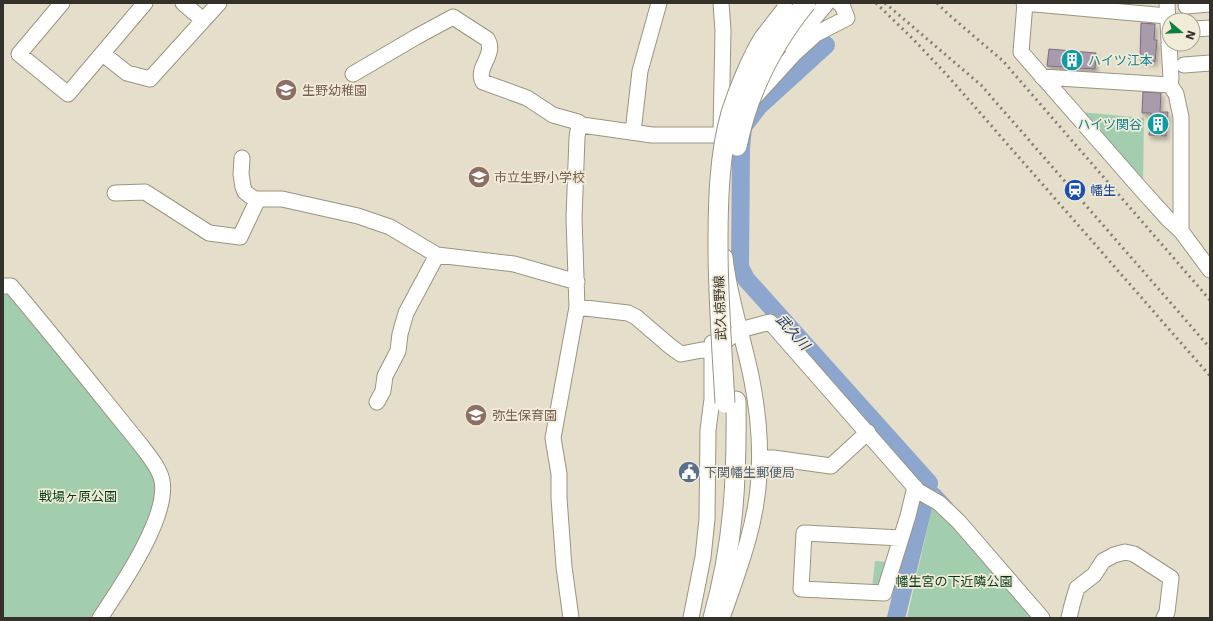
<svg xmlns="http://www.w3.org/2000/svg" width="1213" height="621" viewBox="0 0 1213 621" font-family="'DejaVu Sans','Noto Sans JP',sans-serif">
  <defs>
    <filter id="shadow"><feDropShadow dx="2" dy="4" stdDeviation="2" flood-color="#0004"/></filter>
  </defs>
  <rect width="100%" height="100%" fill="#e5deca"/>
  <path fill="#a2ceaf" d="M1080 112 1144 118 1143 183Z
    M3 292 7 293 21 306 143 456 155 477 157 503 141 541 94 618H3Z
    M932 508 956 524 1037 618H907Z
    M875 561 888 562 880 583 872 588Z"/>
  <g fill="none" stroke-linecap="round" stroke-linejoin="round">
    <path stroke="#8ca6ce" stroke-width="3" d="M929 483 939 491 951 504"/>
    <path stroke="#8ca6ce" stroke-width="18" d="M826 45 759 106 743 127 741 149 740 267 746 279 929 483 896 618"/>
  </g>
  <path fill="#a79bac" stroke="#7a6e7f" filter="url(#shadow)" d="M1141 23 1155 24 1154 40H1157L1155 62 1140 60Z
    M1049 49 1096 53 1095 69 1047 66Z
    M1143 92 1161 93 1160 112H1168L1166 136 1149 135 1151 113H1142Z"/>
  <g fill="none" stroke-linecap="round" stroke-linejoin="round">
    <g stroke="#9a9481" stroke-width="17">
      <path id="minor" d="M62 3 19 54 68 94 145 3
        M183 3 203 20
        M721 3 723 30 721 133
        M1024 3 1167 16
        M1025 3 1021 52 1140 188 1168 219 1181 231 1210 270
        M1167 3 1169 41
        M1186 6 1210 4
        M1193 29 1210 28
        M1169 44 1171 78 1170 85 1176 94 1181 117V231
        M791 46 827 3
        M103 54 127 73 150 79 219 3
        M1184 65 1210 63
        M353 74 416 37 453 17 487 39C497 54 475 68 483 82L527 98 553 115 578 122 582 125 652 135H721L731 123
        M1042 77 1170 85
        M754 98 794 54 816 34 847 18 842 5 839 3
        M633 132 640 71 659 3
        M242 158 241 174 243 187 245 192 253 198 258 199H282L358 216 390 227 437 255 514 264 577 282
        M115 193 145 192 209 233 240 237 258 199
        M3 286H11C55 338 97 391 140 444 148 455 160 468 162 481 169 517 120 588 100 618
        M577 307 628 313 636 317 671 347 681 354 702 350 712 351 740 330 770 322 918 491 939 503 959 522 1042 618
        M377 402 383 391 385 376 398 351 400 334 406 313 437 255
        M760 458H773L831 466 868 432
        M901 538 804 533 801 589 884 593 908 516 915 487
        M571 618 564 567 559 498V474L553 438 577 307 574 218 577 137 578 131 582 125
        M691 618 703 557 707 519 708 430 712 399V343
        M722 618C738 572 757 524 759 475 761 443 758 412 752 381 744 339 729 299 725 257
        M1069 618 1072 605 1077 588 1094 575 1103 561 1114 555 1125 552 1134 554 1171 578 1167 612 1164 618"/>
    </g>
    <g stroke="#9a9481" stroke-width="21">
      <path id="major" d="M713 618C734 544 737 478 736 401"/>
    </g>
    <use href="#minor" stroke="#fff" stroke-width="15"/>
    <use href="#major" stroke="#fff" stroke-width="19"/>
    <path stroke="#847f72" stroke-width="3" stroke-dasharray="2 4" stroke-linecap="butt" d="M876 3 913 39 947 75 1210 376
      M885 3 981 85 1210 348
      M937 3 948 14 1003 61 1210 300"/>
    <g stroke="#9a9481" stroke-width="21" stroke-linecap="butt">
      <path id="major-bridge" d="M737 146C748 93 772 45 806 3
        M725 403C722 350 718 298 718 245 718 201 719 155 731 113 738 91 752 56 764 38 771 29 778 20 785 11"/>
    </g>
    <use href="#major-bridge" stroke="#fff" stroke-width="19"/>
  </g>
  <defs>
    <g id="building-disc" transform="scale(1.15)"><circle r="9.5" fill="#0f9aa8" stroke="#f2ebd7"/><path d="M-4-6H4V6H1V3H-1V6H-4ZM-2.5-4.3h1.7v1.8h-1.7ZM.8-4.3h1.7v1.8H.8ZM-2.5-1h1.7V.8h-1.7ZM.8-1h1.7V.8H.8Z" fill="#fff"/></g>
    <g id="school-disc" transform="scale(1.15)"><circle r="9.5" fill="#8d6e63" stroke="#f2ebd7"/><path d="M0-5L7-2L0 1L-7-2ZM-4 1L0 2.5L4 1V4Q0 6-4 4Z" fill="#fff"/></g>
    <g id="station-disc" transform="scale(1.15)"><circle r="9.5" fill="#1a4fb4" stroke="#f2ebd7"/><path d="M-3-6H3Q5-6 5-4V2Q5 4 3 4L4.5 6H3L1.5 4h-3L-3 6H-4.5L-3 4Q-5 4-5 2V-4Q-5-6-3-6ZM-3.5-4v3h7v-3ZM-3.5 1v1.5H-2V1ZM2 1v1.5H3.5V1Z" fill="#fff"/></g>
    <g id="civic-disc" transform="scale(1.15)"><circle r="9.5" fill="#5c6f8a" stroke="#f2ebd7"/><path d="M-.6-6.5H3V-4.5H.6V-3L4-1V1h2V6H-6V1h2V-1L-.6-3ZM-1.2 2.5V6h2.4V2.5Z" fill="#fff"/></g>
  </defs>
  <g fill-rule="evenodd">
    <use href="#building-disc" x="1072" y="60"/>
    <use href="#school-disc" x="286" y="90"/>
    <use href="#building-disc" x="1158" y="124"/>
    <use href="#school-disc" x="479" y="177"/>
    <use href="#station-disc" x="1075" y="190"/>
    <use href="#school-disc" x="476" y="415"/>
    <use href="#civic-disc" x="689" y="472"/>
  </g>
  <g text-anchor="middle" dominant-baseline="central" stroke-width="3.5" stroke-linejoin="round" paint-order="stroke">
    <g font-size="13" fill="#0d838f" stroke="#f2ebd7" text-anchor="start">
      <text x="1088" y="60">ハイツ江本</text>
      <text x="1142" y="124" text-anchor="end">ハイツ関谷</text>
    </g>
    <g font-size="13" fill="#785e54" stroke="#f2ebd7" text-anchor="start">
      <text x="302" y="90">生野幼稚園</text>
      <text x="494" y="177">市立生野小学校</text>
      <text x="492" y="415">弥生保育園</text>
    </g>
    <g font-size="13" fill="#164399" stroke="#f2ebd7" text-anchor="start">
      <text x="1090" y="190">幡生</text>
    </g>
    <g font-size="13" fill="#34312a" stroke="#f2ebd7">
      <text transform="translate(720 308) rotate(-92)">武久椋野線</text>
    </g>
    <g font-size="13" fill="#4e5e75" stroke="#f2ebd7" text-anchor="start">
      <text x="704" y="472">下関幡生郵便局</text>
    </g>
    <g font-size="13" fill="#003a1d" stroke="#f2ebd7">
      <text x="78" y="496">戦場ヶ原公園</text>
      <text x="954" y="581">幡生宮の下近隣公園</text>
    </g>
    <g font-size="14" font-style="italic" fill="#18386b" stroke="#f2ebd7">
      <text transform="translate(793 332) rotate(48)">武久川</text>
    </g>
  </g>
  <rect width="1213" height="621" fill="none" stroke="#34312a" stroke-width="8"/>
  <g transform="translate(1181 32) rotate(109)"><circle r="19" fill="#f2ebd7" stroke="#a6a192"/>
  <path d="M0-3L7 15L0 10L-7 15Z" fill="#09833d"/>
  <text y="-6" font-size="11" font-weight="bold" text-anchor="middle" fill="#34312a">N</text>
  </g>
</svg>
